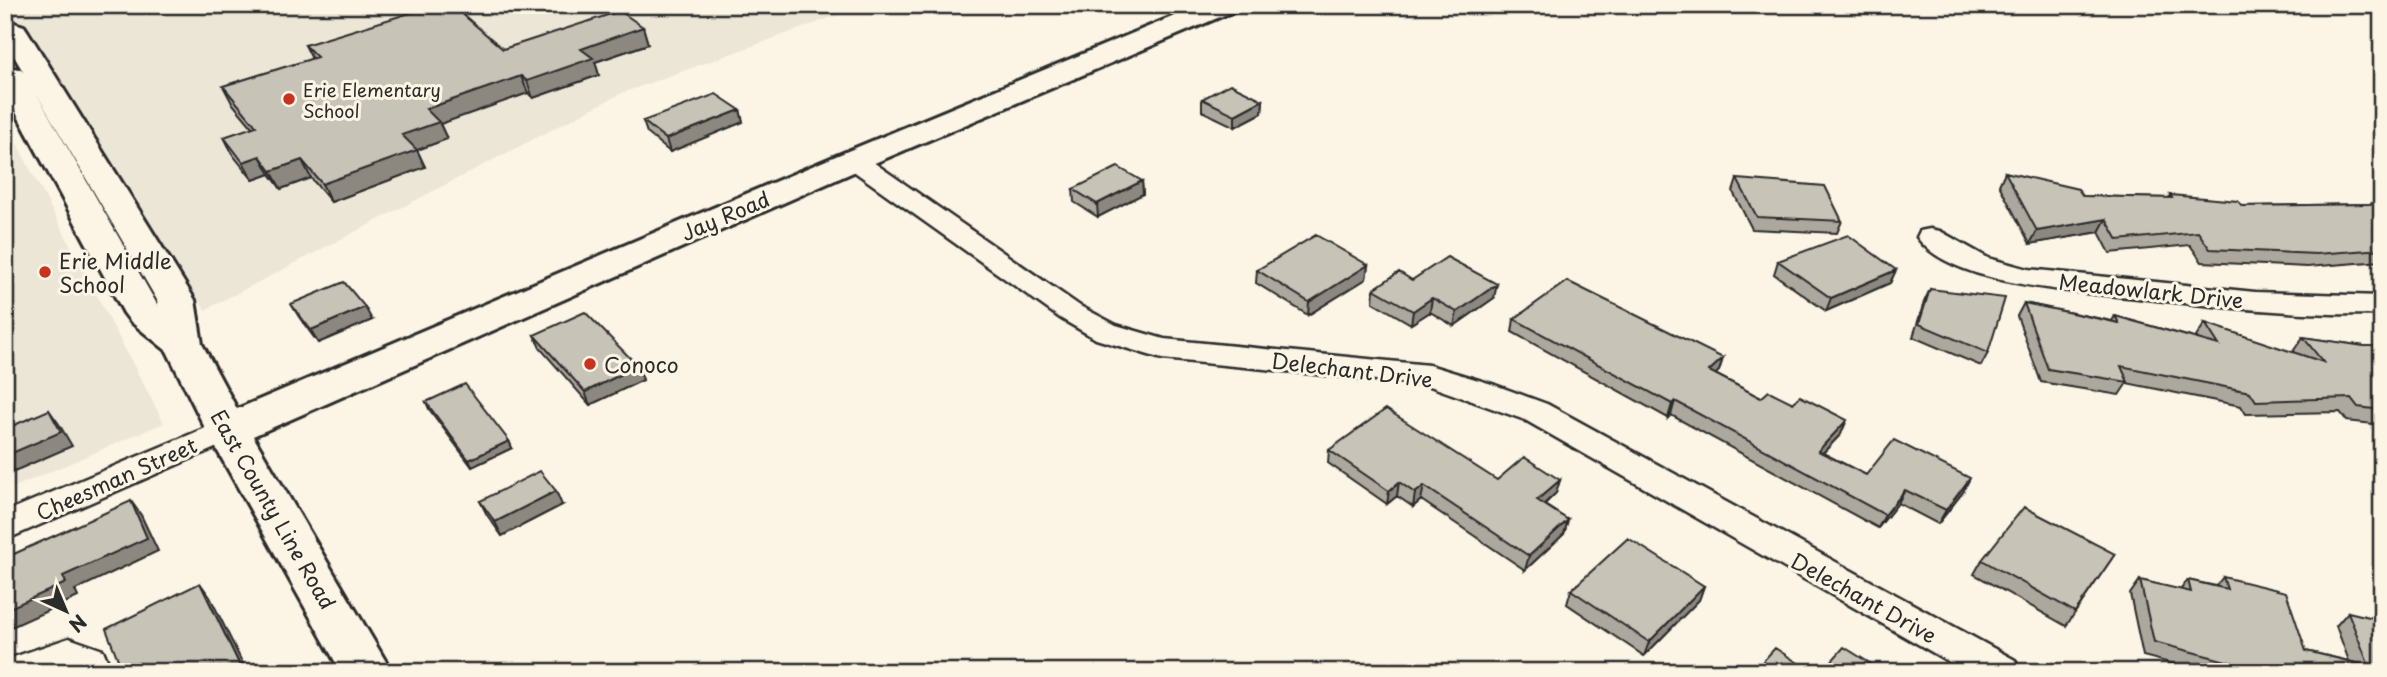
<svg xmlns="http://www.w3.org/2000/svg" width="2387" height="677" viewBox="0 0 2387 677" font-family="'Playpen Sans',sans-serif">
  <rect width="100%" height="100%" fill="#fcf5e5"/>
  <filter id="ink" filterUnits="userSpaceOnUse"><feTurbulence type="fractalNoise" baseFrequency=".0143" numOctaves="2"/><feDisplacementMap in="SourceGraphic" scale="14" xChannelSelector="R" yChannelSelector="G"/><feConvolveMatrix kernelMatrix="1 2 1 2 8 2 1 2 1" color-interpolation-filters="sRGB"/></filter>
  <g filter="url(#ink)">
    <path fill="#ece6d7" d="M5 5H866L622 93 205 310Z
      M5 121 164 423 5 491Z"/>
    <path fill="#ded8ca" stroke="#84827a" stroke-width="2" d="M457 5H577L557 11H460Z"/>
    <g fill="none" stroke-linecap="round" stroke-linejoin="round">
      <g stroke="#2b2b2b" stroke-width="5">
        <path id="street" d="M854 153 863 155 1080 306 1116 325 1164 339 1429 365 1495 385 1547 404 2015 660 2020 672H1967L1525 420 1427 385 1162 359 1096 339 1060 318 845 165 842 160 845 155Z
          M1930 229 1940 231 1988 258 2028 269 2255 292 2382 296V314C2300 316 2219 307 2138 298 2082 292 1950 286 1917 237L1920 231Z
          M227 419 238 422 243 430 238 438 5 540V512Z
          M69 638 103 650 112 672H5V660Z"/>
      </g>
      <g stroke="#2b2b2b" stroke-width="6">
        <path id="secondary" d="M1201 5H1238L1234 11 865 167 253 436 392 672H341L206 430 167 351 130 321 124 313 5 92V68L21 69 24 73 5 41V20L24 26 28 32 195 300 202 344 237 409 843 153ZM35 91 157 300 158 306Z"/>
      </g>
      <use href="#street" fill="#fcf5e5" fill-rule="evenodd"/>
      <use href="#secondary" fill="#fcf5e5" fill-rule="evenodd"/>
    </g>
    <path fill="#aca89d" stroke="#2b2b2b" stroke-width="2" d="M643 27 648 44 595 62 599 75 533 98 528 93 440 124 447 139 417 150 425 167 331 202 311 178 281 189 270 174 253 180 233 155 224 137 253 128 232 103 223 86 312 59 305 45 503 49Z
      M1202 99 1263 100 1262 113 1235 127 1202 111Z
      M740 110 743 122 670 152 647 133 643 121Z
      M2005 172 2083 196 2169 198 2170 195 2242 206 2370 204 2382 201V261L2307 267 2202 262 2190 245 2110 253 2099 232 2030 244 1999 185Z
      M1737 179 1842 221 1837 233 1752 229 1733 192Z
      M1142 181 1143 194 1098 217 1074 202 1073 189Z
      M1778 261 1896 270 1890 283 1826 311 1774 274Z
      M1368 265 1366 279 1308 315 1256 283 1257 270Z
      M1412 280 1494 298 1454 326 1430 312 1411 324 1373 302 1374 289Z
      M1930 289 1988 353 1981 366 1913 337 1924 302Z
      M2024 303 2112 321 2115 316 2198 339 2196 337 2205 323 2296 354 2294 350 2303 337 2364 346H2382V425L2347 421 2340 412 2246 414 2241 406 2127 383 2119 395 2041 382 2017 316Z
      M291 304 372 320 318 343 299 317Z
      M1514 319 1723 358 1719 371 1715 374 1761 398 1841 434 1823 453 1866 475 1963 492 1938 524 1898 503 1878 528 1671 415 1668 418 1512 332Z
      M534 335 638 366 643 380 590 405 540 348Z
      M426 402 509 441 512 448 472 467 429 409Z
      M1329 450 1497 480H1560L1556 493 1544 505 1568 520 1564 534 1525 570 1421 500 1413 507 1397 496 1387 504 1328 463Z
      M480 501 562 505 502 536 487 515Z
      M2115 554 2066 626 1974 574 1982 560Z
      M2223 577 2306 651 2349 661 2336 626 2348 612 2382 672H2204L2143 656 2130 594 2140 580 2180 590 2188 580 2216 586Z
      M1704 586 1699 600 1644 656 1567 604 1571 590Z"/>
    <path fill="#8c8880" stroke="#2b2b2b" stroke-width="2" d="M643 27 648 44 595 62 599 75 533 98 527 81 581 49Z
      M521 76 528 93 440 124 447 139 417 150 425 167 331 202 322 184 402 135 426 109Z
      M1263 100 1262 113 1235 127V115Z
      M740 110 743 122 670 152 666 139Z
      M260 156 270 174 253 180 243 162Z
      M302 160 311 178 281 189 271 171Z
      M1142 181 1143 194 1098 217 1097 204Z
      M2106 219 2099 232 2030 244 2037 231Z
      M1368 265 1366 279 1308 315 1309 302Z
      M1896 270 1890 283 1826 311 1831 298Z
      M1497 284 1494 298 1454 326 1457 312Z
      M1432 298 1430 312 1411 324 1413 311Z
      M365 307 372 320 318 343 311 330Z
      M1723 358 1719 371 1704 385 1709 371Z
      M638 366 643 380 590 405 585 392Z
      M1675 401 1671 415 1668 418 1672 404Z
      M49 410 59 424 72 446 10 473 5 467V456Z
      M1847 420 1841 434 1812 464 1818 451Z
      M509 441 512 448 472 467 469 460Z
      M1970 478 1963 492 1938 524 1946 510Z
      M1560 480 1556 493 1533 514 1537 500Z
      M1399 482 1397 496 1387 504 1389 491Z
      M1424 486 1421 500 1413 507 1415 493Z
      M1905 490 1898 503 1878 528 1885 515Z
      M556 491 562 505 502 536 495 522Z
      M131 501 141 515 158 551 75 590 78 597 5 630V610Z
      M1568 520 1564 534 1525 570 1529 556Z
      M200 583 210 597 247 672H243Z
      M1704 586 1699 600 1644 656 1649 642Z"/>
    <path fill="#c8c3b7" stroke="#2b2b2b" stroke-width="2" d="M436 5H452L503 49 620 11 643 27 581 49 593 58 527 81 521 76 426 109 439 122 402 135 417 150 322 184 302 160 271 171 260 156 243 162 224 137 256 126 223 86 317 57 305 45Z
      M1230 84 1263 100 1235 115 1202 99Z
      M716 94 740 110 666 139 643 121Z
      M1118 167 1142 181 1097 204 1073 189Z
      M2005 172 2078 189 2083 196 2172 198 2170 195 2238 201 2242 206 2370 204 2382 201V249L2316 254 2210 249 2198 232 2118 240 2106 219 2037 231Z
      M1737 179 1825 186 1842 221 1757 217Z
      M1316 235 1368 265 1309 302 1257 270Z
      M1848 235 1896 270 1831 298 1778 261Z
      M1447 257 1497 284 1457 312 1432 298 1413 311 1374 289 1399 272 1412 280Z
      M1567 281 1723 358 1709 371 1761 398 1769 391 1793 403 1800 396 1847 420 1818 451 1866 475 1894 440 1970 478 1946 510 1905 490 1885 515 1675 401 1672 404 1514 319Z
      M344 282 365 307 311 330 291 304Z
      M1930 289 2005 298 1988 353 1919 324Z
      M2024 303 2119 323 2115 316 2219 345 2205 323 2323 362 2303 337 2364 346H2382V410L2358 407 2351 398 2256 401 2250 392 2121 366 2128 382 2048 369Z
      M585 312 638 366 585 392 534 335Z
      M465 384 509 441 469 460 426 402Z
      M1386 409 1497 480 1524 457 1560 480 1537 500 1568 520 1529 556 1424 486 1415 493 1399 482 1389 491 1329 450Z
      M49 410 61 432 5 456V429Z
      M540 471 556 491 495 522 480 501Z
      M131 501 147 538 63 576 66 583 5 610V558Z
      M2024 507 2115 554 2075 612 1982 560Z
      M1628 538 1704 586 1649 642 1571 590Z
      M2223 577 2286 592 2306 651 2369 666 2348 612 2382 620V672H2268L2154 642 2140 580 2191 592 2188 580 2227 589Z
      M200 583 243 672H123L106 629Z
      M1844 647 1884 672H1822Z
      M1775 648 1812 672H1753Z
      M1404 663 1416 672H1394Z"/>
  </g>
  <g fill="#c8321e" stroke="#fcf5e5" stroke-width="2.5">
    <circle cx="289" cy="99" r="7"/>
    <circle cx="45" cy="272" r="7"/>
    <circle cx="590" cy="364" r="7"/>
  </g>
  <g text-anchor="middle" dominant-baseline="central" stroke-width="6" stroke-linejoin="round" paint-order="stroke">
    <g font-size="18" fill="#2b2b2b" stroke="#fcf5e5" text-anchor="start">
      <text x="303" y="89">Erie Elementary<tspan x="303" dy="21">School</tspan></text>
    </g>
    <g font-size="21" fill="#2b2b2b" stroke="#fcf5e5">
      <text transform="translate(725 215) rotate(-23)">Jay Road</text>
      <text transform="translate(2151 290) rotate(6)">Meadowlark Drive</text>
      <text transform="translate(1352 369) rotate(7)">Delechant Drive</text>
      <text transform="translate(116 478) rotate(-24)">Cheesman Street</text>
      <text transform="translate(274 509) rotate(60)">East County Line Road</text>
      <text transform="translate(1864 597) rotate(29)">Delechant Drive</text>
    </g>
    <g font-size="21" fill="#2b2b2b" stroke="#fcf5e5" text-anchor="start">
      <text x="59" y="260">Erie Middle<tspan x="59" dy="24">School</tspan></text>
      <text x="604" y="364">Conoco</text>
    </g>
  </g>
  <rect width="2387" height="677" fill="none" stroke="#fcf5e5" stroke-width="28"/>
  <rect x="14" y="14" width="2359" height="649" fill="none" stroke="#2b2b2b" stroke-width="2.5" filter="url(#ink)"/>
  <g transform="translate(66 611) rotate(136)" stroke="#fcf5e5" stroke-width="5" paint-order="stroke">
  <path d="M0-5L12 26L0 18L-12 26Z" fill="#2b2b2b"/>
  <text y="-10" font-size="19" font-weight="bold" text-anchor="middle" fill="#2b2b2b">N</text>
  </g>
</svg>
